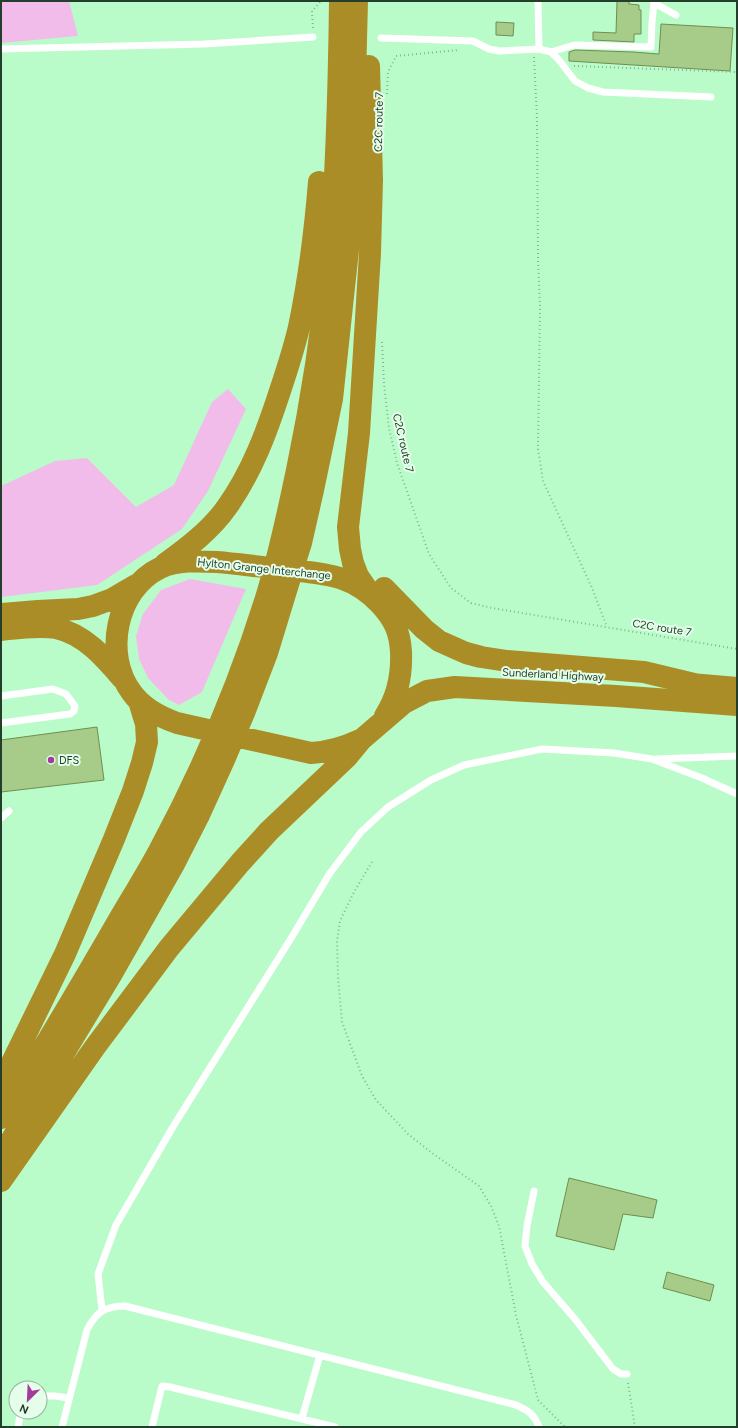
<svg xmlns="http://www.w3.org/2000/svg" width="738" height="1428" viewBox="0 0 738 1428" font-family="Figtree,sans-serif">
  <rect width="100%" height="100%" fill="#b9fcc9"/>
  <path fill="#f2bcea" d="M1 1H69L78 36 1 43Z
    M228 389 246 409 208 491 182 529 97 585 1 597V486L55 461 87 458 136 507 174 485 212 402Z
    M190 579 246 589 202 692 179 705 169 700 148 678 139 659 136 636 143 614 161 590Z"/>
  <path fill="#a7cb89" stroke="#6e8f50" d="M617 1H629V4L639 5V10H641V34H634V42L593 40V32L616 33Z
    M496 22 514 23 513 36 496 35Z
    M661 24 733 28 730 71 569 61V52L575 50 633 52 659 54Z
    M97 727 104 780 1 792V740Z
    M569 1178 657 1200 653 1218 623 1214 614 1250 556 1236Z
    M667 1272 714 1285 710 1301 663 1288Z"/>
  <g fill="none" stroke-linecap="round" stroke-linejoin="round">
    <path stroke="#83b78f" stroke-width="2" stroke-dasharray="1 3" stroke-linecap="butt" d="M313 28 312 11 321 1
      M534 57 537 118 538 259 540 307 538 449 543 481 592 588 607 627
      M574 66 737 72
      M387 94 388 72 396 56 459 50
      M382 342 384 384 389 428 397 463 429 554 451 588 471 603 492 608 737 649
      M372 862 354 892 340 921 337 941 338 977 342 1022 362 1076 376 1100 408 1134 432 1153 479 1186 491 1206 499 1226 516 1315 538 1400 565 1427
      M628 1383 635 1427"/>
    <path stroke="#fff" stroke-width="7" d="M538 1 539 49
      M653 1 654 3 676 15
      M381 38 473 41 489 49 499 51 539 49 551 52 559 60 575 81 588 88 603 92 711 97
      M1 49 204 44 313 37
      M551 52 574 45 651 47 652 22 654 3
      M1 696 53 689 66 694 75 706 74 711 70 714 1 723
      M656 759 737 756
      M1 818 9 811
      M534 1191 527 1226 525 1246 532 1264 543 1282 575 1319 613 1369 621 1374H627
      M102 1310 98 1274 116 1225 174 1125 290 940 330 873 361 832 388 807 431 780 464 765 542 749 614 753 652 759 702 778 737 794
      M40 1396H55L69 1398
      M302 1418 320 1355
      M18 1427 20 1416 23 1412
      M62 1427 87 1330C96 1312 105 1306 125 1306L516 1405C529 1411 534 1414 539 1427
      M152 1427 162 1386 170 1387 335 1427"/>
    <path stroke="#ab8d27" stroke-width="22" d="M369 66 372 180 370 253 359 433 348 527 350 549 353 563 358 576 369 592
      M165 564C187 548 211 530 227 507 252 472 267 431 280 391 287 370 294 349 299 327 309 279 315 231 319 182
      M384 588 424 629 439 641 466 653 481 657 507 661 644 672 694 684
      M2 614 38 611 78 609 93 606 112 599 136 585
      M1 630C19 628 38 625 56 628 84 634 104 657 122 678
      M679 683 737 688
      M360 740C343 748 329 752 311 753L177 723C160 717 143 708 132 693 103 655 116 589 160 568 177 560 198 561 217 562 239 564 261 567 283 569 323 574 351 573 380 604 394 619 400 632 401 652 402 675 398 696 385 716
      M1 1085 65 954 114 839 133 791 142 763 147 742 146 724 139 701
      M1 1118C40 1054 79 989 117 923 131 899 146 875 159 851 202 771 239 684 266 598 279 556 288 513 297 470 312 398 323 325 330 252 337 168 339 84 340 1
      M1 1157 111 975 174 864 199 815 224 760 244 713 267 653 289 581 301 543 313 490 332 399 348 250 353 157 357 1
      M1 1181 95 1047 169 948 240 863 269 831 347 757 361 740 404 703 427 691 455 687 616 696 737 705"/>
  </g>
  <circle fill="#a43a9b" stroke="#e4feea" stroke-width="1.5" cx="51" cy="760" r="4"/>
  <g text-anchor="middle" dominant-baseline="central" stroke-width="4" stroke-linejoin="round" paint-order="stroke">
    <g font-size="11" fill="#233e2a" stroke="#e4feea">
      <text transform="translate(379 122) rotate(-89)">C2C route 7</text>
      <text transform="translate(403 443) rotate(77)">C2C route 7</text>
      <text transform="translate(264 569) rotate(6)">Hylton Grange Interchange</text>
      <text transform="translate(662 628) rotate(9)">C2C route 7</text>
      <text transform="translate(553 675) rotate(3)">Sunderland Highway</text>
    </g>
    <g font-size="11" fill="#233e2a" stroke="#e4feea" text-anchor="start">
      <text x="59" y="760">DFS</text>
    </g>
  </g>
  <rect width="738" height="1428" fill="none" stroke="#233e2a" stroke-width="4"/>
  <g transform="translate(28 1400) rotate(204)"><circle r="19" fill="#e4feea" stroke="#97b19d"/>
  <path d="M0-3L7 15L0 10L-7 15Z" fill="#a43a9b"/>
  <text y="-6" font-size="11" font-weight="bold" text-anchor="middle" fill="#233e2a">N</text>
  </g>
</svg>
